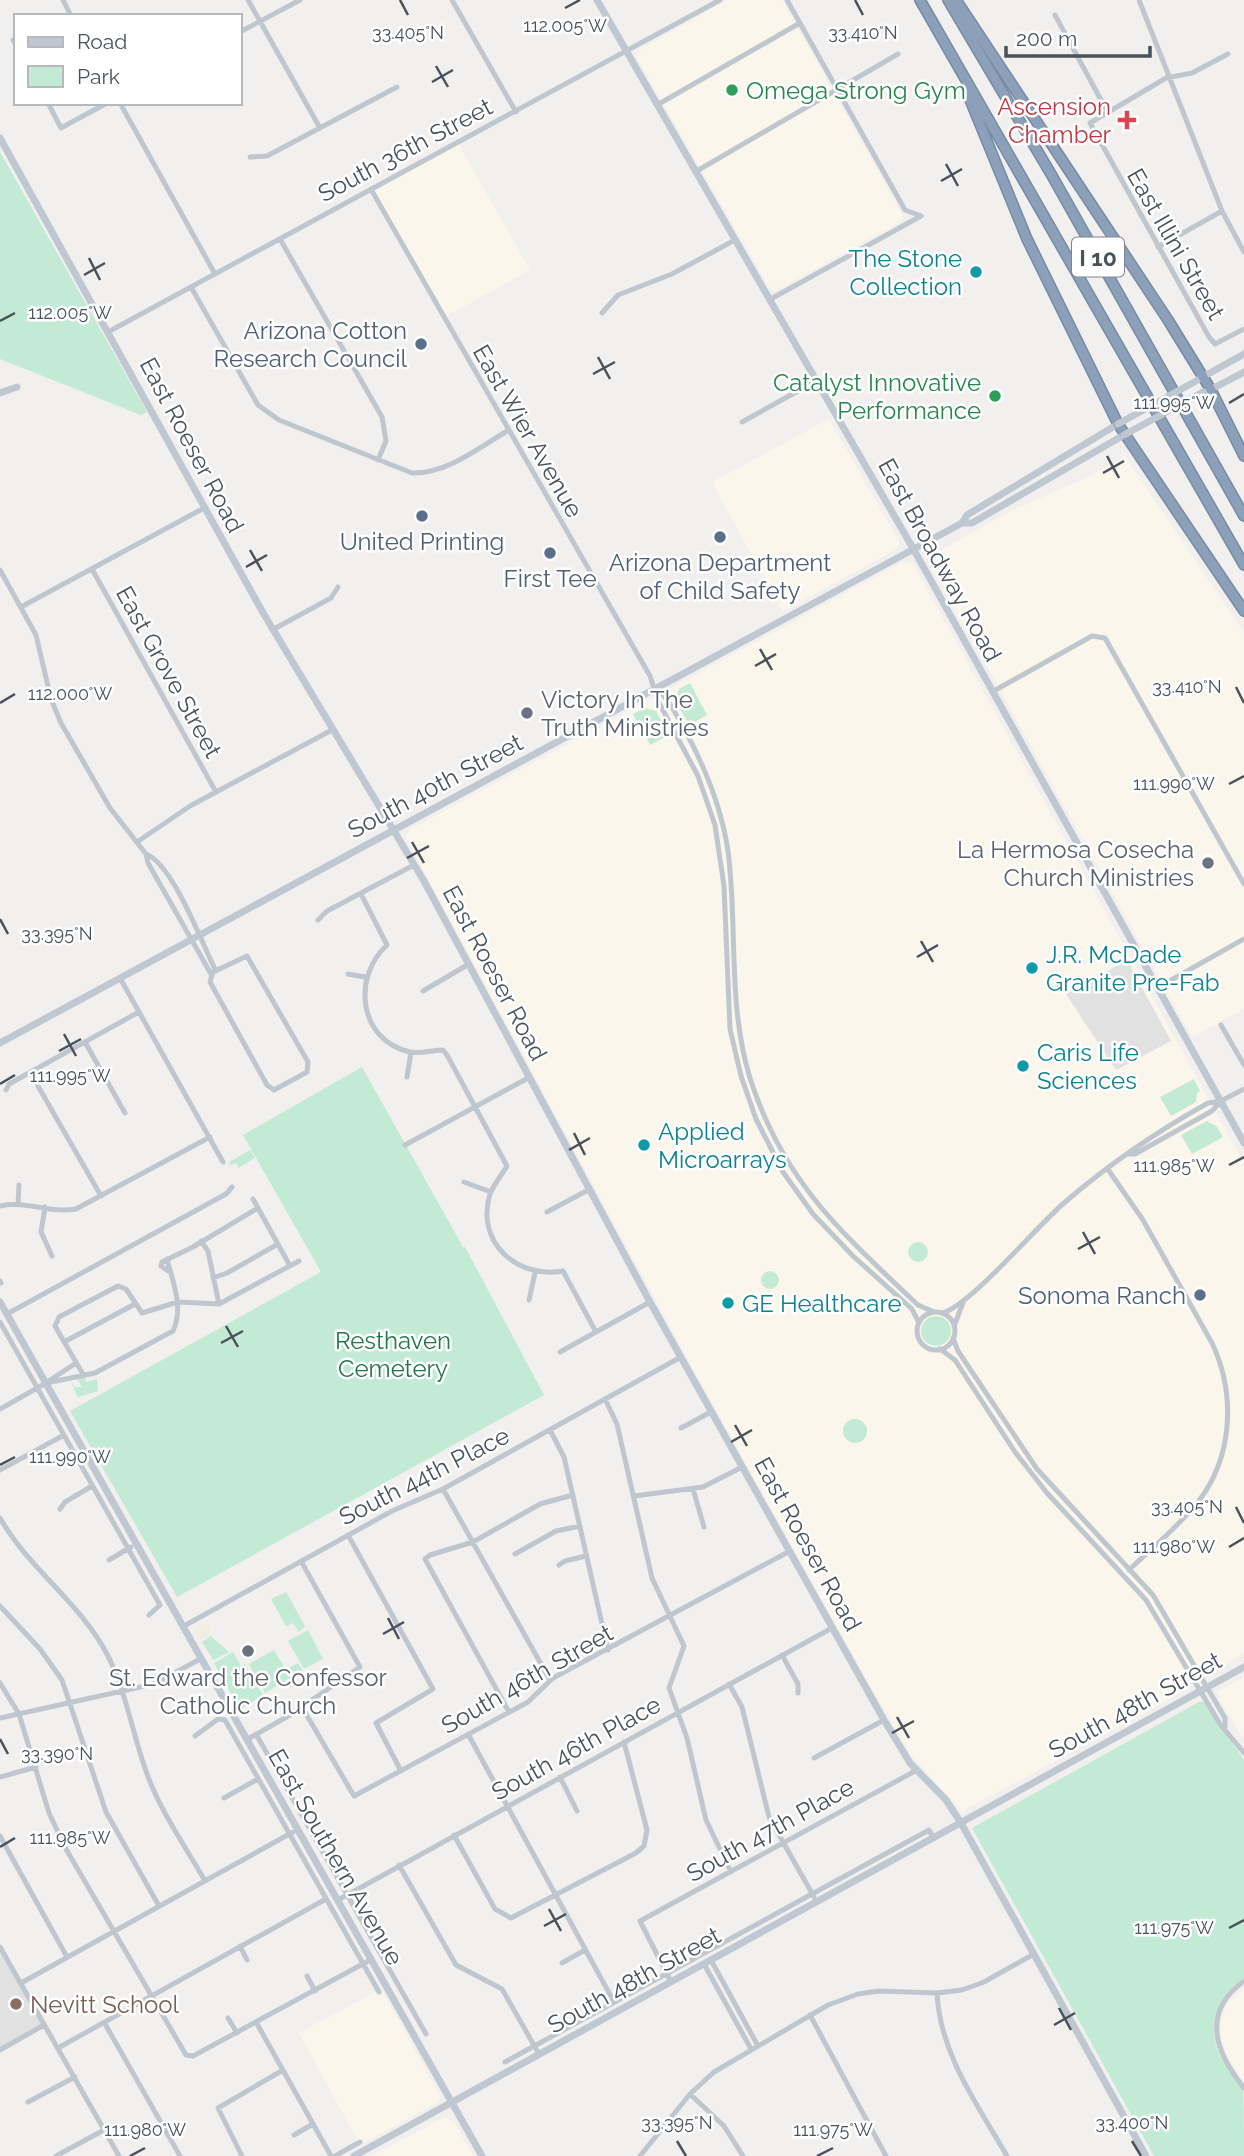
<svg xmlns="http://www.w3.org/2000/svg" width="1244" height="2156" viewBox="0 0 1244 2156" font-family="Raleway,sans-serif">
  <rect width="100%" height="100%" fill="#f2efef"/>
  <path fill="#faf6eb" d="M727 0H782L903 216 902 221 775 291 770 289 637 58 639 50Z
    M458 143 530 270 443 318 372 191Z
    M829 419 900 543 895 550 782 612 712 482Z
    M1125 456 1244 633V1009L1192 1037 927 558 1013 510 1088 477Z
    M903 562 913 564 1244 1163V1653L1154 1708 962 1811 911 1755 867 1680 681 1347 406 838 409 830Z
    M1244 1677V1739L1219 1699 1218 1692Z
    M1244 1988V2082L1230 2062 1221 2041V2020L1227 2003Z
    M381 1989 441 2097 437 2103 360 2145 299 2033Z
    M445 2117 454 2122 473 2156H371Z"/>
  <path fill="#e2e1e1" d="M1127 960 1171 1041 1116 1070 1066 994Z
    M0 1947 44 2025 0 2050Z"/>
  <path fill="#c2ead4" d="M0 152 147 412 141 415 0 359Z
    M690 683 707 715 689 725 675 700 679 689Z
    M645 708 656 711 669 735 650 745 633 714Z
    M362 1067 463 1247H465L544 1395 177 1597 70 1411 321 1272 243 1135Z
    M1194 1079 1200 1091 1197 1093 1196 1102 1171 1116 1160 1097Z
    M1207 1121 1216 1126 1223 1137 1192 1154 1181 1135Z
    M250 1150 255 1158 238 1168 237 1163 230 1165 229 1162Z
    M908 1252a10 10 0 1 1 20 0a10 10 0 1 1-20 0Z
    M761 1280a9 9 0 1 1 18 0a9 9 0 1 1-18 0Z
    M921 1331a15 15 0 1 1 30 0a15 15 0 1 1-30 0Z
    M85 1378 86 1382 97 1379 98 1391 78 1397 71 1382 75 1387H82L77 1379Z
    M843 1431a12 12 0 1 1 24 0a12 12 0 1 1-24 0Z
    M286 1592 305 1626 299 1632 293 1623 286 1626 271 1599Z
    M308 1630 323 1659 304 1669 288 1641Z
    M211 1636 229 1652 213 1660 202 1642Z
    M274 1650 286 1670 298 1663 303 1671 265 1693 249 1664Z
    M233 1652 241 1666 245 1664 263 1695 240 1710 214 1663Z
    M1199 1702H1204L1244 1760V1978C1216 1996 1205 2029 1222 2059 1228 2070 1238 2079 1243 2091 1244 2102 1244 2142 1244 2156H1154L972 1828Z"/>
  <path fill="#f1ede2" d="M195 1631a8 8 0 1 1 16 0a8 8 0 1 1-16 0Z"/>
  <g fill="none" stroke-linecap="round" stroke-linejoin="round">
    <g stroke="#778ba4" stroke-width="12">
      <path id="highway" d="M920 0 1244 565
        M948 0 1051 174 1244 516
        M956 0 1168 320 1211 390 1244 456
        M966 90 1027 239 1118 424 1244 611"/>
    </g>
    <path stroke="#bfc6cd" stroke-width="5" d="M63 0 71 16
      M248 0 320 128
      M452 0 516 112
      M787 0 905 210 921 216
      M1139 0 1222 211 1244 252
      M1055 15 1107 111
      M240 32 300 0
      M13 40 16 45
      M1228 54 1192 73 1166 78 1090 123 1209 337 1215 344 1244 329
      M48 103 61 128 107 103
      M120 103 215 274
      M657 105 800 23
      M250 157 267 156 397 87
      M695 172 898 54
      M372 191 650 676 658 701 698 776 715 825 724 886 730 1029 741 1076 756 1119 783 1172 813 1214 853 1256 912 1309 919 1323
      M280 239 382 417 386 441 378 460
      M1158 247 1222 211
      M191 287 258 405 279 420 412 473C446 474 479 448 507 431
      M769 300 921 216
      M602 313 618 295 672 274 735 240
      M108 332 720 0
      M742 422 816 381
      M92 569 216 792
      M0 570 36 635 51 699 61 723 110 808 146 854 148 863 211 974
      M21 607 204 508
      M272 630 331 598 338 587
      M656 688C671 701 678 719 688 736 707 772 722 811 728 851 738 927 727 1003 750 1078 783 1182 842 1233 918 1305L934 1312
      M992 692 1092 636 1105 638 1244 884
      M137 842 190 806 332 730
      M146 854C173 864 202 944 216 971
      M361 894 387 945C352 977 358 1040 410 1052 422 1054 432 1050 443 1050L447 1055 507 1166C501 1176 494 1184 490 1194 475 1243 518 1279 563 1271L596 1332
      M318 920 327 911 414 865
      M247 956 308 1062 307 1072 274 1090 267 1085 210 982 213 972Z
      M348 974 365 977
      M120 978 223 1162
      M1157 988 1244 939
      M423 991 469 964
      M1221 1025 1244 1065
      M85 1042 125 1113
      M30 1072 101 1196
      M407 1077 411 1052
      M6 1090 9 1084 139 1012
      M405 1145 530 1077
      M1129 1154H1135L1212 1111 1221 1101
      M1107 1168 1143 1220 1212 1343C1236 1394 1233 1457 1198 1502 1178 1527 1152 1548 1129 1570
      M464 1182 491 1192
      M253 1199 290 1266
      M18 1204 19 1185
      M0 1206C26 1200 50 1214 76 1209L210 1137
      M45 1207 41 1232 52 1256
      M547 1212 590 1189
      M201 1241 208 1251 219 1304
      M170 1272 161 1266 162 1262 193 1247 258 1208
      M213 1278 227 1273 278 1244
      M0 1281 1 1283
      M529 1300 535 1273
      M917 1331a19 19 0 1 1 38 0a19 19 0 1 1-38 0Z
      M942 1313C970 1306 1036 1227 1064 1203 1109 1164 1156 1132 1208 1103L1221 1101 1244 1089
      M7 1314 226 1194 232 1187
      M0 1322 160 1605 149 1615
      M954 1326 963 1303
      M953 1338 958 1351 1037 1469 1153 1595 1225 1718V1726
      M64 1342 135 1304
      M940 1349 955 1360 1015 1452 1047 1493 1146 1600 1220 1724 1244 1753
      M560 1352 650 1302
      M84 1376 55 1326 59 1317 118 1286 126 1289 142 1313 178 1302 219 1304 299 1261
      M47 1382 76 1363
      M605 1399 617 1424 652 1578 684 1646 669 1688 687 1738 706 1820 731 1872
      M0 1409 46 1383 95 1373 173 1331C184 1307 173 1283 167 1259
      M681 1428 711 1412
      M550 1430 564 1457 608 1650
      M0 1470 64 1435
      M443 1489 550 1680
      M693 1489 704 1527
      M634 1496 703 1487 742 1467
      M60 1509 65 1502 92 1486
      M0 1518C29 1569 81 1603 108 1656 126 1692 132 1731 145 1768 158 1808 184 1844 205 1881
      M348 1535 433 1689 376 1723 401 1771
      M515 1554 556 1531 580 1526
      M109 1560 131 1547
      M559 1565 565 1561 586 1556
      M0 1606 40 1649 62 1680 106 1812 159 1906
      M184 1626 392 1511 443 1489 681 1357
      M782 1655 798 1684V1693
      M0 1683 19 1714 49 1813 66 1849 186 2055 193 2056 372 1959
      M729 1684 742 1707 769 1817 814 1897
      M302 1707 354 1796 528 1702 553 1678 790 1551
      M509 1712 425 1559 430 1555 473 1542 540 1504 573 1495
      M0 1718 154 1684 202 1658
      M256 1734 426 2034
      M468 1734 614 2002
      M195 1736 218 1719 225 1720 379 1992
      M248 1739 290 1715 360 1667 301 1561
      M814 1758 884 1720
      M0 1777 36 1767
      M560 1777 577 1811
      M224 1798 258 1779
      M454 1835 495 1909 511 1918 636 1853 644 1846 647 1830 624 1742
      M0 1836 67 1957
      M399 1865 456 1965 502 1989 539 2054
      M338 1900 832 1628
      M240 1946 247 1960
      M0 1947 119 2156
      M711 1960 758 2046
      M562 1963 585 1950
      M704 1964 751 2049
      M307 1976 315 1991
      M1244 1981C1200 2013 1216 2053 1244 2088
      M671 1982 640 1921 917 1770
      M21 1983 293 1832
      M937 1993C940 2054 977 2104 1007 2156
      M810 2015 886 2156
      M228 2018 237 2033
      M104 2022 180 2156
      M256 2022 331 2156
      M58 2048 326 1899
      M0 2050 44 2025
      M505 2062 929 1830 933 1837
      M690 2094 724 2126 743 2156
      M28 2102 75 2077
      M294 2135 313 2124
      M56 2156 104 2130
      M242 2156 218 2108 283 2070
      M335 2156 360 2142
      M640 2156 690 2094 714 2072 828 2005 858 1994 879 1991 937 1993 962 1990 984 1982 1034 1954"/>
    <path stroke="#bfc7d1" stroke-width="7" d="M597 0 914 550 1244 1143
      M0 138 262 611 424 881 650 1302 884 1720 910 1763 946 1800 961 1823 1146 2156
      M1199 379 1244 354
      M1208 391 1244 372
      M0 393 17 387
      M962 523 967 515 1118 424
      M0 1043 962 523H972L1124 435
      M0 1302 482 2156
      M354 2156 1244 1667"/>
    <use href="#highway" stroke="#8ca0b9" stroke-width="9"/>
    <path stroke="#bfc7d1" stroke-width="7" d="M1118 424 1196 381
      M1124 435 1203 392"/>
  </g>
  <path fill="none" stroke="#49525b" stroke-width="2.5" d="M400 0 408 15M855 0 863 15M565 8 580 0M436 66 448 87M432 82 453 70M946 164 958 186M941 181 962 169M89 258 100 280M84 275 105 263M0 321 15 313M598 357 610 379M593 374 615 362M1229 403 1244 394M1107 456 1119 478M1103 473 1124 461M250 550 262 571M246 567 267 555M760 649 772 670M755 666 776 654M1236 687 1244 703M0 703 15 694M1229 784 1244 776M412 842 424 863M407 858 429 846M0 919 8 934M921 941 933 962M917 957 938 945M64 1034 76 1056M59 1051 81 1039M0 1084 15 1075M574 1133 585 1155M569 1150 590 1138M1229 1165 1244 1157M1083 1232 1095 1254M1078 1249 1100 1237M226 1326 238 1347M221 1343 243 1331M735 1425 747 1446M731 1442 752 1430M0 1465 15 1457M1236 1507 1244 1523M1229 1547 1244 1538M388 1618 399 1639M383 1634 404 1622M897 1717 909 1738M892 1733 914 1721M0 1739 8 1754M0 1847 15 1838M549 1909 561 1931M544 1926 566 1914M1229 1928 1244 1920M1059 2008 1071 2030M1054 2025 1075 2013M677 2141 686 2156M1132 2141 1141 2156M130 2156 145 2148M817 2156 833 2148"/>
  <g fill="#2e9e5b" stroke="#fff" stroke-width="2.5">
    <circle cx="732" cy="90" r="7"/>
    <circle cx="995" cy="396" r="7"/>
  </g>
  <path fill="#e0444e" stroke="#fff" stroke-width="2.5" d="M1123.5 109.5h7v7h7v7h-7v7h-7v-7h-7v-7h7z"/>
  <g fill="#0f9aa8" stroke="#fff" stroke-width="2.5">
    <circle cx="976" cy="272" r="7"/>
    <circle cx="1032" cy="968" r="7"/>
    <circle cx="1023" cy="1066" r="7"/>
    <circle cx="644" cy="1145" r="7"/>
    <circle cx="728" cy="1303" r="7"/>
  </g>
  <g fill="#5c6f8a" stroke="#fff" stroke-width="2.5">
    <circle cx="421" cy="344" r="7"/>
    <circle cx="422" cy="516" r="7"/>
    <circle cx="720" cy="537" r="7"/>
    <circle cx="550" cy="553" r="7"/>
    <circle cx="1200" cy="1295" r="7"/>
  </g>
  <g fill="#6b7280" stroke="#fff" stroke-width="2.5">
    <circle cx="527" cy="713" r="7"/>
    <circle cx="1208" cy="863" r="7"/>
    <circle cx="248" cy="1651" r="7"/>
  </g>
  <circle fill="#8d6e63" stroke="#fff" stroke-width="2.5" cx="16" cy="2004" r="7"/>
  <g text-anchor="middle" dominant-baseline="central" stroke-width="5" stroke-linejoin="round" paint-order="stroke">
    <rect fill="#fff" stroke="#80868c" stroke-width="2" x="1072" y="237.5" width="52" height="39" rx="5"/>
    <g font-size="23" font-weight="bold" fill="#49525b">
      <text x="1098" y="257">I 10</text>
    </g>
    <g font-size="24" fill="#27864d" stroke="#fff" text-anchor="start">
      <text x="746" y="90">Omega Strong Gym</text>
      <text x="981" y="382" text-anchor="end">Catalyst Innovative<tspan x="981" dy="28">Performance</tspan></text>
    </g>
    <g font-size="24" fill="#be3a42" stroke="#fff" text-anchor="end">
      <text x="1111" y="106">Ascension<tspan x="1111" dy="28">Chamber</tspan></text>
    </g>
    <g font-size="24" fill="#49525b" stroke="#fff">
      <text transform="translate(405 150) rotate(-28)">South 36th Street</text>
      <text transform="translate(1176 244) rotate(60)">East Illini Street</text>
      <text transform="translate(528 431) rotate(60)">East Wier Avenue</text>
      <text transform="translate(192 445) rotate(62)">East Roeser Road</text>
      <text transform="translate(940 560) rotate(61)">East Broadway Road</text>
      <text transform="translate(169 672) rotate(61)">East Grove Street</text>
      <text transform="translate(435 786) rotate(-28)">South 40th Street</text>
      <text transform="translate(495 973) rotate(62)">East Roeser Road</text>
      <text transform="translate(424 1476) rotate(-27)">South 44th Place</text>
      <text transform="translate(808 1544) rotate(61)">East Roeser Road</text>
      <text transform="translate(527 1679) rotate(-30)">South 46th Street</text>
      <text transform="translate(1135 1705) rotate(-29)">South 48th Street</text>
      <text transform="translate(576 1748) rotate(-29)">South 46th Place</text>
      <text transform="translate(770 1830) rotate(-29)">South 47th Place</text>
      <text transform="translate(336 1857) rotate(60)">East Southern Avenue</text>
      <text transform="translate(634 1980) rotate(-29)">South 48th Street</text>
    </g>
    <g font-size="24" fill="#0d838f" stroke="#fff" text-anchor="start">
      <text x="962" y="258" text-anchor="end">The Stone<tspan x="962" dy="28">Collection</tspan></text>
      <text x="1046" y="954">J.R. McDade<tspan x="1046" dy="28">Granite Pre-Fab</tspan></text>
      <text x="1037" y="1052">Caris Life<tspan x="1037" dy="28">Sciences</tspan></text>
      <text x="658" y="1131">Applied<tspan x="658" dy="28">Microarrays</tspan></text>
      <text x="742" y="1303">GE Healthcare</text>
    </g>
    <g font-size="24" fill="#4e5e75" stroke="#fff">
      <text x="407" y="330" text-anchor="end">Arizona Cotton<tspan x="407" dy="28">Research Council</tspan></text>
      <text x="422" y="541">United Printing</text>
      <text x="720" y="562">Arizona Department<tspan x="720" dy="28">of Child Safety</tspan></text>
      <text x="550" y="578">First Tee</text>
      <text x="1186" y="1295" text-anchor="end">Sonoma Ranch</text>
    </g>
    <g font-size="24" fill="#5b616d" stroke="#fff" text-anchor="start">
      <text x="541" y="699">Victory In The<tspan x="541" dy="28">Truth Ministries</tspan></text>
      <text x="1194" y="849" text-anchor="end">La Hermosa Cosecha<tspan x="1194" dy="28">Church Ministries</tspan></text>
      <text x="248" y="1677" text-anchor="middle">St. Edward the Confessor<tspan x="248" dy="28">Catholic Church</tspan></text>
    </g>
    <g font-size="24" fill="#21754f" stroke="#fff">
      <text x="393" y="1340">Resthaven<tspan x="393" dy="28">Cemetery</tspan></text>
    </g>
    <g font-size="24" fill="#785e54" stroke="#fff" text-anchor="start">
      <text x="30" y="2004">Nevitt School</text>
    </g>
  </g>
  <g font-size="18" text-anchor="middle" fill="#49525b" stroke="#fff" stroke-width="5" stroke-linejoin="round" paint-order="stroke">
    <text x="565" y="32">112.005°W</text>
    <text x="408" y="39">33.405°N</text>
    <text x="863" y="39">33.410°N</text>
    <text x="70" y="319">112.005°W</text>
    <text x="1174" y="409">111.995°W</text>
    <text x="1187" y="693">33.410°N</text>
    <text x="70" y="700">112.000°W</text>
    <text x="1174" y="790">111.990°W</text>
    <text x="57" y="940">33.395°N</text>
    <text x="70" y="1082">111.995°W</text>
    <text x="1174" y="1172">111.985°W</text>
    <text x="70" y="1463">111.990°W</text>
    <text x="1187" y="1513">33.405°N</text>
    <text x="1174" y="1553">111.980°W</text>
    <text x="57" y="1760">33.390°N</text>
    <text x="70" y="1844">111.985°W</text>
    <text x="1174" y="1934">111.975°W</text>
    <text x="677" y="2129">33.395°N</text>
    <text x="1132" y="2129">33.400°N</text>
    <text x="145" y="2136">111.980°W</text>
    <text x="833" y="2136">111.975°W</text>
  </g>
  <rect x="14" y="14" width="228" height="91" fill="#ffffff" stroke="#b6babd" stroke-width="2"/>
  <rect x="28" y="37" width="35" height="10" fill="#bfc7d1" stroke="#b6babd" stroke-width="2"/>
  <text x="77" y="49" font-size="21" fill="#49525b">Road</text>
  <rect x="28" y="66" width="35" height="21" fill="#c2ead4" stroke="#b6babd" stroke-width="2"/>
  <text x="77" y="84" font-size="21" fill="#49525b">Park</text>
  <path d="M1006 46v10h144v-10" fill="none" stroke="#49525b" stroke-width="3.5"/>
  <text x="1016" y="46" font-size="21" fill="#49525b" stroke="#ffffff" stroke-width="5" paint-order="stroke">200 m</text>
</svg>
